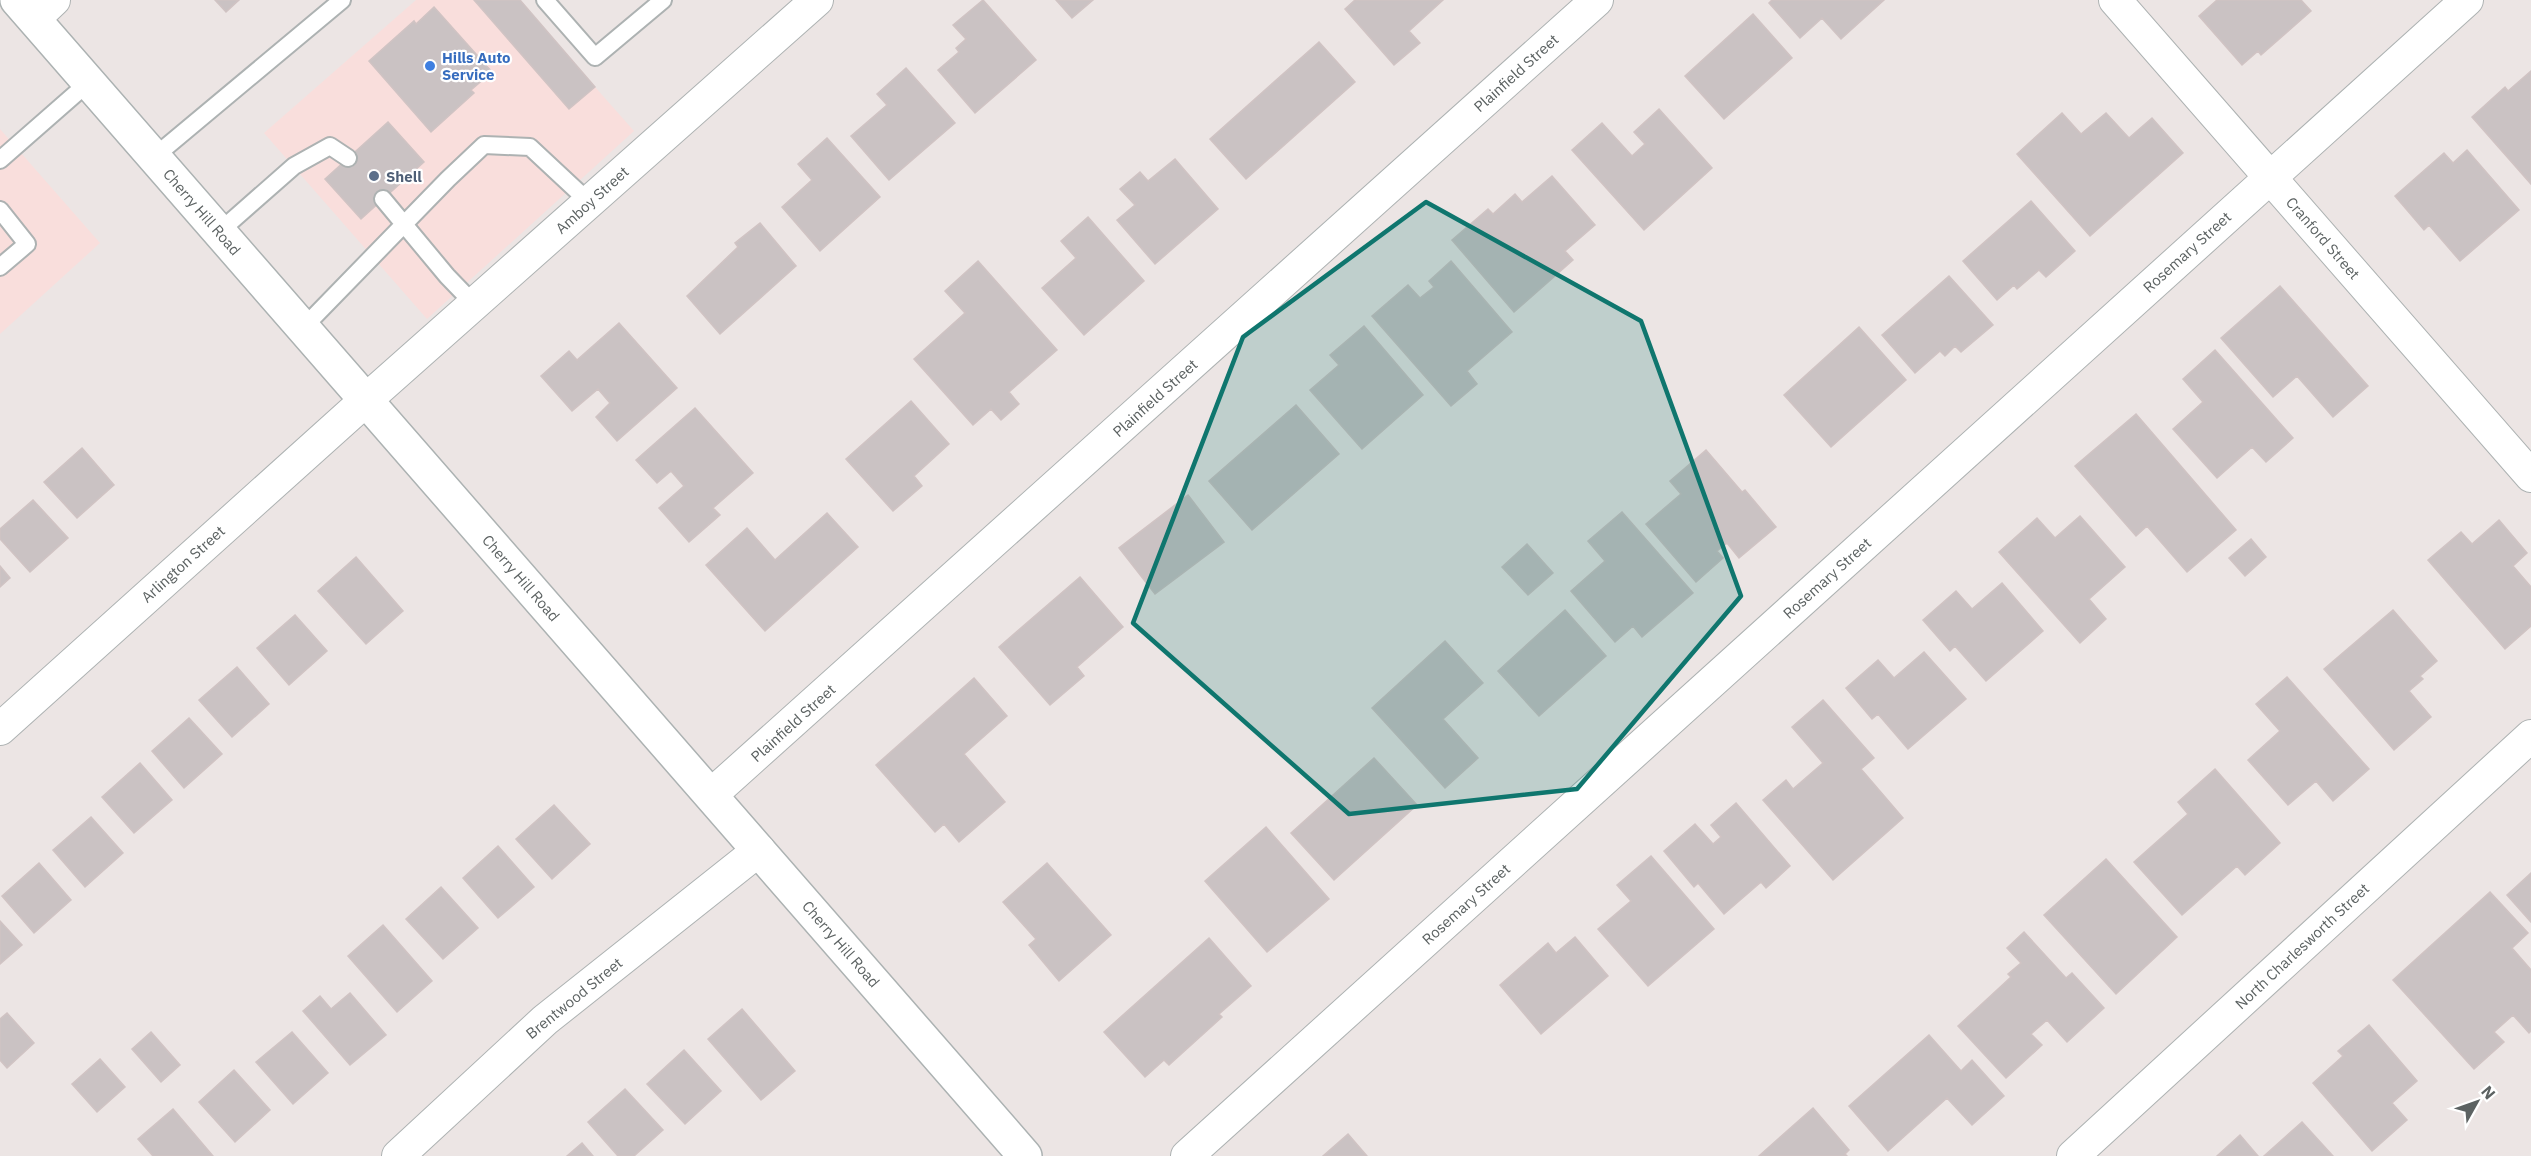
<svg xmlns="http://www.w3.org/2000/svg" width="2531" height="1156" viewBox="0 0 2531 1156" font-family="'IBM Plex Sans',sans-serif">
  <rect width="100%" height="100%" fill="#ece5e4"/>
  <path fill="#f9dedc" d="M416 0H518L634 131 427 319 264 133Z
    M0 129 100 243 0 334Z"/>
  <path fill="#cac2c3" stroke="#d0c3c3" stroke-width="1.5" d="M215 0H239L226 12Z
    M474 0H520L595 87 569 109Z
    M983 0 1036 60 975 113 938 70 959 52 956 48 966 39 953 25Z
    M1056 0H1093L1072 18Z
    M1355 0H1443L1409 31 1420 43 1394 65 1345 9Z
    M1772 0H1884L1841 39 1822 18 1800 38 1769 3Z
    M2217 0H2301L2311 11 2261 55 2258 51 2242 65 2199 16Z
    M434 7 492 72 471 90 474 93 431 132 369 61 414 21 416 24Z
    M1753 14 1792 58 1724 119 1685 76Z
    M1319 42 1355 82 1246 179 1210 139Z
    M906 68 955 123 889 180 851 136 887 105 877 94Z
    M2531 71V184L2472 117 2505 87 2508 91Z
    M1659 109 1712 168 1644 230 1572 150 1602 123 1632 156 1645 144 1634 132Z
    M2062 113 2081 134 2106 113 2129 138 2152 118 2183 153 2090 236 2017 154Z
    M388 122 424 162 361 219 325 179Z
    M827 138 880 197 820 251 782 207 812 180 798 164Z
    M2467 150 2519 210 2460 261 2429 225 2424 230 2395 196 2444 153 2453 163Z
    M1175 159 1218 209 1155 264 1117 220 1135 205 1120 189 1140 172 1148 181Z
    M1552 176 1595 225 1565 251 1573 260 1514 312 1452 240 1488 209 1493 214 1515 194 1522 202Z
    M2031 201 2075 251 2046 277 2039 270 2017 289 2014 285 1997 300 1963 261Z
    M1088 217 1144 281 1084 335 1042 288 1076 258 1061 241Z
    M760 223 796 266 720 334 687 296 738 247 735 243Z
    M978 261 1057 350 1009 392 1019 404 1001 420 991 409 973 425 914 359 965 313 945 291Z
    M1451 261 1512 332 1467 371 1477 384 1451 406 1372 316 1408 285 1420 298 1434 287 1429 281Z
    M1949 276 1993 325 1961 352 1955 346 1945 356 1940 351 1915 373 1882 335Z
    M2280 286 2368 386 2333 417 2297 376 2273 397 2221 338Z
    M619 323 677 388 617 441 596 417 610 403 598 389 572 411 541 376 569 351 577 360Z
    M1364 326 1423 395 1362 449 1310 390 1339 365 1330 355Z
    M1859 327 1906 380 1831 447 1784 395Z
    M2215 350 2293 438 2266 462 2252 447 2217 478 2173 429 2203 402 2183 379Z
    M911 401 949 444 914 476 922 486 893 511 846 459Z
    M1296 405 1339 454 1252 530 1209 481Z
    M695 408 753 473 713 508 720 515 689 542 659 508 684 486 671 471 657 483 636 460Z
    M2136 414 2236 530 2187 572 2147 526 2136 536 2075 466Z
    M82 448 114 485 77 518 44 482Z
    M1706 450 1742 492 1745 490 1776 527 1739 558 1727 543 1717 551 1723 558 1696 582 1646 524 1681 494 1670 481Z
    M1188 495 1224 542 1155 594 1119 548Z
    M33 500 68 538 30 572 0 539V529Z
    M1622 512 1693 593 1642 637 1633 626 1615 642 1571 591 1605 561 1588 541Z
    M827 513 858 547 765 631 706 565 747 528 775 560Z
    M2080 516 2125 567 2089 599 2106 619 2080 643 1999 552 2037 518 2055 538Z
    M2499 520 2527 553 2513 566 2531 587V626L2505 649 2428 560 2461 532 2472 544Z
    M2251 539 2266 557 2245 576 2229 558Z
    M1527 544 1553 573 1528 595 1502 567Z
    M356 557 403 611 366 644 318 591Z
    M0 566 10 578 0 587Z
    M1080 577 1123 627 1077 667 1084 676 1050 705 999 647Z
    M2002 583 2043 631 1986 681 1955 646 1950 651 1923 620 1956 591 1972 609Z
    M1565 610 1606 656 1539 716 1498 671Z
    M2393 610 2437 661 2420 676 2423 679 2409 691 2431 717 2394 750 2324 669Z
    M295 615 327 651 289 685 257 648Z
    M1445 641 1483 683 1443 719 1478 758 1445 788 1372 708Z
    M1924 652 1966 699 1908 749 1878 714 1872 719 1846 688 1878 660 1894 678Z
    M237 667 269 704 232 737 199 700Z
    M2287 677 2369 769 2333 801 2316 781 2288 805 2248 760 2280 731 2256 704Z
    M974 678 1007 716 964 754 1005 802 959 842 944 824 935 832 876 765Z
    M1823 700 1874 758 1861 769 1903 818 1833 880 1763 800 1786 780 1793 789 1823 763 1792 727Z
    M189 718 222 754 184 788 152 751Z
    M1374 758 1417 805 1334 880 1291 833Z
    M140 763 172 800 134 833 102 797Z
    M2215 769 2280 843 2245 875 2237 866 2182 915 2134 862 2188 814 2178 802Z
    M1736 803 1790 866 1766 888 1761 882 1724 914 1698 883 1694 887 1664 851 1695 824 1713 844 1721 837 1711 825Z
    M554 805 590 844 552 879 516 839Z
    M91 817 123 853 85 887 53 850Z
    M1266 827 1329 899 1267 952 1205 881Z
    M498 846 534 887 498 918 463 878Z
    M1651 856 1714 929 1648 986 1598 929 1631 901 1617 885Z
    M2106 859 2177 937 2116 994 2044 915Z
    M39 863 71 900 34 933 2 896Z
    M1047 863 1111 935 1059 981 1029 945 1036 939 1003 902Z
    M2531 873V922L2507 895Z
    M441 887 478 928 443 959 406 919Z
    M2490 892 2528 933 2512 948 2531 970V1031L2529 1033 2513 1015 2494 1032 2504 1042 2474 1069 2393 980Z
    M0 921 22 945 0 964Z
    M383 925 432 981 397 1012 348 956Z
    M2024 932 2066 978 2072 973 2104 1008 2067 1042 2047 1020 2031 1034 2042 1045 2006 1078 1958 1026 2011 977 2008 974 2021 963 2007 948Z
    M1575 937 1608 976 1541 1034 1500 985 1548 943 1556 953Z
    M1209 938 1251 986 1219 1014 1222 1017 1169 1065 1164 1060 1145 1077 1104 1032Z
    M350 993 386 1035 350 1065 303 1011 320 996 331 1009Z
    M742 1009 795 1071 761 1100 708 1039Z
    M7 1013 34 1043 7 1068 0 1060V1019Z
    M2369 1025 2417 1081 2392 1103 2407 1120 2372 1151 2313 1083 2343 1056 2338 1051Z
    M151 1032 180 1065 161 1082 132 1049Z
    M292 1032 328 1073 293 1104 256 1062Z
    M1929 1035 1961 1071 1972 1060 2004 1096 1972 1125 1947 1098 1888 1151 1849 1106Z
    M684 1050 721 1091 685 1124 647 1084Z
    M100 1059 125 1087 97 1112 72 1084Z
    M234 1070 270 1110 235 1142 199 1102Z
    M625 1089 663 1130 634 1156H618L588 1122Z
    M1813 1108 1849 1150 1845 1154 1847 1156H1759Z
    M173 1109 213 1156H153L138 1139Z
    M2302 1122 2333 1156H2264Z
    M1348 1134 1367 1156H1323Z
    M2240 1135 2258 1156H2217Z
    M582 1143 593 1156H567Z"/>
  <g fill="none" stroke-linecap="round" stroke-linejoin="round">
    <g stroke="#adb2b2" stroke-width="20">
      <path id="service" d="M545 0 595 57 663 0
        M154 157 342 0
        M0 160 89 82
        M383 199 447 276 474 304
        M0 210 27 244 0 267
        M219 232 294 166 330 146 348 158
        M303 328 448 179 484 145 530 147 589 202"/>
    </g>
    <g stroke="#adb2b2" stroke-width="34">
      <path id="minor" d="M2115 0 2531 476
        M34 19 54 0
        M0 729 366 400 817 0
        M711 795 1597 0
        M398 1156 545 1020 759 850
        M1187 1156 2467 0
        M2073 1156 2531 736"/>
    </g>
    <g stroke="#acb2b2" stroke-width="36">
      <path id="secondary" d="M17 0 1025 1156"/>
    </g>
    <use href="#service" stroke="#fff" stroke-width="16"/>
    <use href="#minor" stroke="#fff" stroke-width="32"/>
    <use href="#secondary" stroke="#fff" stroke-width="33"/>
  </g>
  <path fill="#0f766e" fill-opacity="0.2" stroke="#0f766e" stroke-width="4.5" stroke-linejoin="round" d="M1426 202 1641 321 1741 596 1577 789 1349 814 1133 623 1243 337Z"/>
  <circle fill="#3f7fe0" stroke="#fff" stroke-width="2" cx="430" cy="66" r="6"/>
  <circle fill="#5c6f8a" stroke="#fff" stroke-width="2" cx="374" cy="176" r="6"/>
  <g text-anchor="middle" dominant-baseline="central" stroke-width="4.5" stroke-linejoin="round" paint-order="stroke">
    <g font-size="15" font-weight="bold" fill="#366cbe" stroke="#fff" text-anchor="start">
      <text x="442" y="57">Hills Auto<tspan x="442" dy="17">Service</tspan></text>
    </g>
    <g font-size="15" fill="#5c6262" stroke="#fff">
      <text transform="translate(1516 73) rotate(-42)">Plainfield Street</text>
      <text transform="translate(592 200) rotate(-42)">Amboy Street</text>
      <text transform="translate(202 212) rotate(49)">Cherry Hill Road</text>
      <text transform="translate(2323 238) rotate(49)">Cranford Street</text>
      <text transform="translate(2187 252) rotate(-42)">Rosemary Street</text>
      <text transform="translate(1155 398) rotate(-42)">Plainfield Street</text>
      <text transform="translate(183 564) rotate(-42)">Arlington Street</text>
      <text transform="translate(521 578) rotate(49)">Cherry Hill Road</text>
      <text transform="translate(1827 578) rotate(-42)">Rosemary Street</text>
      <text transform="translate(793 723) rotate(-42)">Plainfield Street</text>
      <text transform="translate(1466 904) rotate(-42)">Rosemary Street</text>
      <text transform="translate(841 944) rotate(49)">Cherry Hill Road</text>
      <text transform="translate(2302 946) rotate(-43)">North Charlesworth Street</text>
      <text transform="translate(574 998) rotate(-39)">Brentwood Street</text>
    </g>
    <g font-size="15" font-weight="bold" fill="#4e5e75" stroke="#fff" text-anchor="start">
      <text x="386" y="176">Shell</text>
    </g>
  </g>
  <g transform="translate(2477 1102) rotate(50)" stroke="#ffffff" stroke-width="4.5" paint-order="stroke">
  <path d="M0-4.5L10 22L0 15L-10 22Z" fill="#5c6262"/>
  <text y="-9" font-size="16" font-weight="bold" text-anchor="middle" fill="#5c6262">N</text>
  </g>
</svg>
